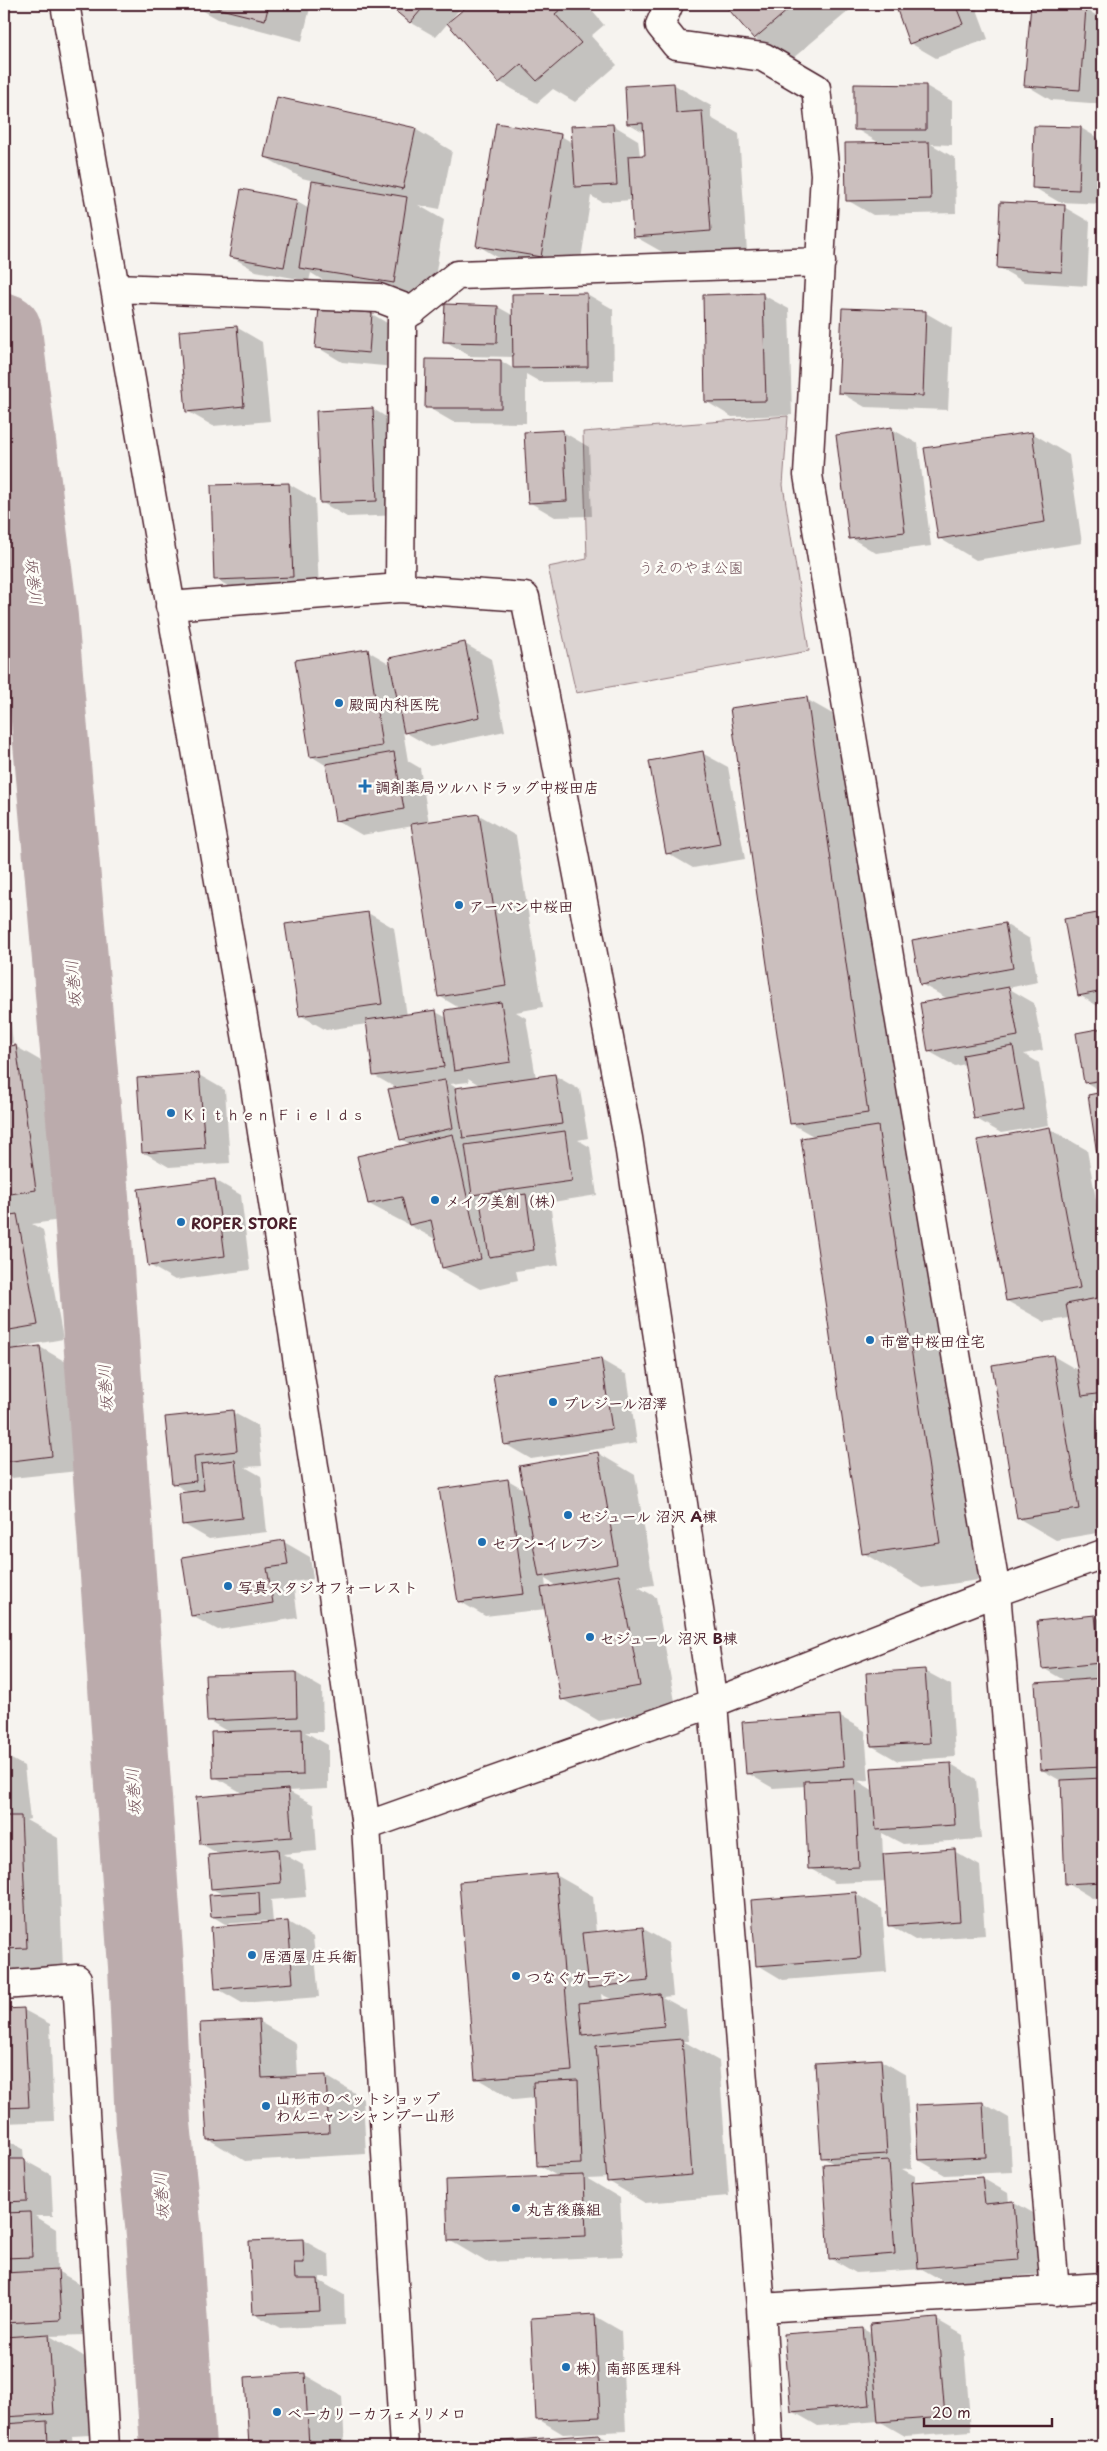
<svg xmlns="http://www.w3.org/2000/svg" width="1107" height="2451" viewBox="0 0 1107 2451" font-family="'Playpen Sans','Klee One',sans-serif">
  <rect width="100%" height="100%" fill="#f6f3ef"/>
  <filter id="ink" filterUnits="userSpaceOnUse"><feTurbulence type="fractalNoise" baseFrequency=".02" numOctaves="2"/><feDisplacementMap in="SourceGraphic" scale="10" xChannelSelector="R" yChannelSelector="G"/><feConvolveMatrix kernelMatrix="1 2 1 2 8 2 1 2 1" color-interpolation-filters="sRGB"/></filter>
  <g filter="url(#ink)">
    <path fill="#dcd4d2" stroke="#937a7e" d="M788 416 783 485 809 651 576 693 548 567 587 559 583 432Z"/>
    <path fill="#0003" fill-rule="evenodd" d="M191 4H311L302 41 218 19Z
      M389 4H464L436 37 410 22Z
      M472 4H586L604 25 591 36 617 65 575 102 553 89 537 103 500 82 449 23Z
      M726 4H857L792 59 754 38Z
      M896 4H975L988 39 936 58 910 43Z
      M1085 9 1103 19V104L1051 100 1026 85Z
      M673 84 711 106V118L739 134 747 252 671 257 634 236 632 200 602 202 591 196 578 278 514 267 477 245 497 124 561 136 573 143 613 125 638 140 640 156H646L645 133 628 123Z
      M856 86H926L952 101V145L931 144 955 158 956 213 873 215 847 200 881 144 856 129Z
      M1081 128 1103 141V204L1059 202 1033 187Z
      M415 129 452 151 440 209 418 205 444 220 431 304 337 289 311 273 309 281 256 271 230 256 296 201 309 209 314 181 302 178 265 157Z
      M1064 207 1090 222 1087 286 1024 282 998 267Z
      M587 294 613 309 614 381 540 382 526 374V423L453 422 427 407 501 361 514 369V357L470 356 445 341 446 305 498 307 514 316 513 295Z
      M763 295 789 309 792 415 732 417 707 402Z
      M843 309 926 313 952 328 948 410 865 407 839 392Z
      M372 314 397 329 394 367 342 362 317 347Z
      M236 327 262 342 270 421 213 426 187 411Z
      M373 409 398 424 403 515 347 517 321 502Z
      M892 429 918 444 931 546 876 553 851 538Z
      M563 432 589 447 592 516 555 517 529 502Z
      M1032 433 1069 455 1082 543 976 560 939 538Z
      M289 484 315 499 319 591 241 594 216 579Z
      M465 644 491 659 505 731 431 747 403 731 408 761 420 768 429 823 479 815 516 836 543 1007 516 1012 526 1018 536 1078 554 1075 580 1090 588 1138 578 1140 590 1147 597 1195 540 1204 551 1210 559 1265 516 1271 518 1280 480 1289 443 1268 437 1240 369 1204 411 1145 401 1139 398 1089 375 1076 367 1024 326 1030 300 1015 368 913 394 928 407 1016 436 1012 447 1018 461 1009 439 996 413 826 362 835 336 820 327 766 311 756 368 651 392 665ZM468 1078 481 1086 458 1089 450 1084 469 1082Z
      M806 699 866 733 928 1147 915 1149 938 1162 999 1577 923 1588 863 1553 815 1137 792 1124Z
      M702 753 728 767 745 859 693 868 667 853Z
      M1103 913V1009L1079 995 1066 920Z
      M1005 924 1030 939 1038 982 1008 988 1034 1003 1043 1050 1024 1054 1039 1063 1049 1125 1001 1133 975 1118 966 1064 955 1066 930 1052 948 999 921 984Z
      M4 975 6 976 13 1043 4 1044Z
      M1103 1030V1092L1085 1082 1078 1034Z
      M15 1046 62 1073 82 1217 32 1224 43 1230 63 1339 19 1347 20 1349 40 1347 66 1362 78 1471 12 1478 4 1473V1048Z
      M199 1075 225 1090 230 1163 169 1167 143 1152Z
      M1103 1094V1156L1098 1153 1089 1096Z
      M1050 1129 1087 1150 1103 1237V1407L1094 1402 1103 1456V1532L1056 1540 1018 1518 993 1366 1053 1356 1079 1371 1069 1318 1045 1322 1007 1301Z
      M1101 1179H1103V1194Z
      M215 1180 241 1195 250 1270 175 1280 149 1265Z
      M601 1360 627 1375 637 1443 531 1459 505 1444Z
      M232 1412 258 1426 262 1466 245 1467 261 1476 267 1532 209 1539 183 1524 189 1493 173 1483 167 1418Z
      M598 1453 635 1475 654 1585 638 1587 656 1597 676 1707 599 1721 562 1699 546 1609 485 1616 459 1601 508 1480 525 1490ZM545 1579 558 1587 546 1589Z
      M284 1542 310 1557 313 1579 293 1582 298 1618 218 1630 192 1616Z
      M1095 1616 1103 1621V1897L1092 1898 1067 1883 1063 1782 1042 1770 1067 1682 1043 1668Z
      M925 1671 951 1685 955 1757 898 1761 872 1746Z
      M296 1673 322 1688 323 1732H305L328 1745V1789L288 1791 314 1805 317 1851 283 1854 303 1865 306 1897 271 1900 273 1923 288 1922 313 1937 319 1997 242 2003 216 1988 266 1921 225 1924 212 1916 224 1895 212 1889 221 1855 201 1844 244 1794 215 1777 230 1733 208 1720Z
      M839 1716 865 1731 869 1780 858 1781 874 1791 951 1764 976 1779 981 1839 903 1844 882 1833 883 1856 954 1851 980 1866 985 1935 915 1940 889 1925 886 1881 835 1883 809 1868 806 1786 773 1788 747 1773Z
      M4 1755 24 1766 30 1819 26 1820 58 1838 63 1969 4 1972Z
      M556 1875 593 1896 596 1933 642 1928 668 1943 673 1996 662 1997 686 2010 689 2041H683L719 2061 729 2196 645 2203 608 2181V2178L588 2179 620 2198 623 2256 486 2262 449 2240 559 2177 538 2165 535 2098 514 2100 476 2078ZM601 1994 613 2000 602 2002Z
      M856 1894 882 1909 887 1972 783 1980 758 1965Z
      M24 2010 50 2024 54 2121 4 2123V2011Z
      M258 2021 296 2043 298 2078 326 2076 363 2098 366 2154 245 2161 208 2139Z
      M880 2060 906 2075 912 2168 902 2169 915 2176V2183L982 2178 1008 2193 1009 2203 1014 2202 1040 2217 1045 2274 945 2282 922 2269 856 2273 830 2258 834 2164 822 2157Z
      M983 2103 1009 2118 1012 2172 945 2175 919 2160 916 2106Z
      M4 2138 23 2149 24 2160 51 2175 53 2216H35L56 2229 57 2271 84 2286 86 2335 50 2336 85 2357 90 2435 72 2436 73 2447H4Z
      M303 2240 329 2255 330 2277H320V2281L344 2295 345 2325 280 2328 254 2314Z
      M595 2316 621 2331 626 2431 563 2434 538 2419Z
      M937 2320 963 2335 971 2431 905 2436 879 2421 818 2426 792 2411 863 2329 872 2334Z
      M305 2375 342 2396 345 2447H250L246 2378Z
      M599 2435 620 2447H491V2443Z"/>
    <g fill="none" stroke-linecap="round" stroke-linejoin="round">
      <path stroke="#bbabac" stroke-width="76" d="M4 331 40 617 91 1198 146 1966 153 2124 164 2234 178 2447"/>
    </g>
    <path fill="#cbbfbe" stroke="#4a1f2b" d="M200 4H269L265 20Z
      M387 4H426L410 23Z
      M470 4H567L555 14 581 43 537 81 521 64 499 83 447 23Z
      M724 4H795L754 39Z
      M895 4H955L963 24 909 44Z
      M1031 4 1086 7 1080 90 1024 86Z
      M674 83 676 113 702 111 711 231 633 237 628 156 645 155 643 123 627 124 625 86Z
      M854 84 926 85V130H854Z
      M277 97 416 128 403 189 264 157Z
      M496 123 561 134 541 257 476 246Z
      M613 124 617 185 575 187 571 126Z
      M1034 126 1081 127 1079 190 1032 188Z
      M929 142 931 199 846 201 845 143Z
      M312 181 407 197 394 283 299 268Z
      M241 189 297 200 284 267 229 257Z
      M1000 202 1065 205 1062 272 997 268Z
      M587 293 588 367 513 368 512 294Z
      M763 293 766 401 705 402 703 295Z
      M445 304 498 306 497 343 443 342Z
      M319 308 372 313 369 353 315 348Z
      M842 308 926 311 923 396 838 393Z
      M237 326 244 406 186 412 179 331Z
      M426 359 501 360V408H425Z
      M373 408 377 501 320 503 316 411Z
      M892 427 905 532 849 539 836 435Z
      M563 430 567 501 528 503 524 432Z
      M1032 432 1045 522 938 539 924 448Z
      M289 483 293 577 214 580 211 485Z
      M465 642 480 717 404 733 389 658Z
      M368 649 382 746 310 757 295 660Z
      M807 697 868 1113 790 1124 730 708Z
      M703 751 720 844 666 854 649 761Z
      M394 752 404 809 335 821 326 764Z
      M479 814 506 986 438 997 411 824Z
      M368 912 382 1004 299 1016 285 924Z
      M1103 912V991L1078 996 1064 919Z
      M1005 923 1013 968 920 985 912 940Z
      M1009 987 1018 1036 928 1052 920 1003Z
      M501 1002 511 1062 454 1071 445 1010Z
      M436 1010 444 1067 373 1076 366 1020Z
      M1103 1028V1080L1084 1083 1076 1033Z
      M16 1045 36 1190 4 1195V1047Z
      M1013 1046 1024 1110 974 1119 963 1055Z
      M199 1073 205 1148 142 1153 137 1078Z
      M555 1074 562 1124 463 1138 455 1088Z
      M445 1080 453 1128 400 1140 388 1089Z
      M1103 1092V1153L1097 1154 1088 1095Z
      M878 1126 940 1543 862 1554 801 1138Z
      M1050 1127 1080 1288 1006 1301 977 1140Z
      M565 1131 572 1181 472 1195 465 1145Z
      M453 1134 481 1259 442 1268 431 1220 409 1225 402 1197 368 1204 357 1156Z
      M215 1179 225 1256 148 1266 138 1189Z
      M526 1194 534 1250 489 1257 480 1201Z
      M17 1214 38 1325 4 1331V1216Z
      M1103 1297V1393L1082 1396 1066 1304Z
      M40 1346 52 1456 4 1462V1350Z
      M1053 1355 1079 1509 1017 1519 992 1365Z
      M601 1358 612 1429 504 1445 493 1375Z
      M233 1410 237 1451 194 1456 196 1481 172 1484 165 1417Z
      M598 1452 617 1564 539 1577 519 1466Z
      M235 1460 242 1518 182 1525 179 1493 204 1490 201 1464Z
      M508 1479 524 1594 458 1602 439 1489Z
      M284 1540 288 1565 267 1568 273 1603 191 1616 182 1557Z
      M619 1575 640 1686 561 1700 541 1588Z
      M1095 1615 1100 1663 1042 1669 1037 1621Z
      M925 1669 930 1743 871 1746 866 1673Z
      M296 1672 297 1717 207 1721 205 1675Z
      M1103 1678V1767L1041 1770 1035 1683Z
      M840 1715 844 1766 746 1774 742 1722Z
      M302 1729 303 1775 213 1778 211 1732Z
      M951 1763 955 1825 876 1830 871 1768Z
      M1103 1778V1882L1065 1884 1061 1780Z
      M855 1779 859 1867 808 1869 804 1781Z
      M288 1789 292 1837 200 1844 196 1797Z
      M4 1816H21L27 1948 4 1949Z
      M278 1849 281 1883 211 1889 208 1855Z
      M955 1849 960 1921 888 1926 883 1854Z
      M556 1873 572 2071 475 2079 459 1882Z
      M259 1892 260 1914 211 1917 209 1895Z
      M856 1892 861 1958 756 1966 751 1900Z
      M288 1921 293 1983 215 1989 211 1927Z
      M643 1927 648 1981 588 1988 582 1933Z
      M660 1994 664 2026 582 2035 579 2003Z
      M24 2008 29 2107 4 2108V2009Z
      M259 2020 262 2078 326 2075 329 2133 207 2140 200 2023Z
      M682 2039 692 2175 607 2182 596 2046Z
      M881 2059 887 2154 821 2158 815 2063Z
      M578 2080 581 2164 537 2166 533 2082Z
      M983 2102 986 2157 918 2160 915 2105Z
      M4 2159H25L27 2201 4 2202Z
      M889 2160 895 2254 829 2259 823 2164Z
      M584 2175 586 2236 448 2241 446 2180Z
      M982 2177 985 2204 1014 2201 1019 2260 918 2268 912 2182Z
      M30 2212 32 2257 4 2258V2213Z
      M303 2239 304 2263H294L295 2279H318L320 2311 253 2314 249 2241Z
      M58 2270 61 2320 4 2323V2273Z
      M595 2314 600 2417 536 2420 531 2318Z
      M937 2318 945 2417 878 2422 870 2324Z
      M863 2328 870 2405 791 2412 784 2334Z
      M49 2334 54 2414 4 2417V2337Z
      M305 2373 309 2447H249L245 2377Z
      M47 2421 48 2447H4V2424Z
      M599 2434 600 2447H490V2442Z"/>
    <g fill="none" stroke-linecap="round" stroke-linejoin="round">
      <g stroke="#4a1f2b" stroke-width="31">
        <path id="minor" d="M65 4 253 1074 323 1524 366 1826 404 2447
          M669 4 660 25 676 45 763 57 816 88 825 174 808 475 996 1592 1055 2291
          M115 288 379 298 413 311
          M400 588 402 319 457 275 821 262
          M170 606 400 588 525 597 628 1138 713 1703 761 2308 769 2447
          M366 1826 713 1703 996 1592 1103 1554
          M4 1985 77 1979 105 2447
          M761 2308 1103 2287"/>
      </g>
      <use href="#minor" stroke="#fdfcf7" stroke-width="28"/>
    </g>
  </g>
  <g fill="#1f6fb2" stroke="#fdfcf7" stroke-width="2">
    <circle cx="339" cy="703" r="5"/>
    <path d="M362.5 778.5h5v5h5v5h-5v5h-5v-5h-5v-5h5z"/>
    <circle cx="459" cy="905" r="5"/>
    <circle cx="171" cy="1113" r="5"/>
    <circle cx="435" cy="1200" r="5"/>
    <circle cx="181" cy="1222" r="5"/>
    <circle cx="870" cy="1340" r="5"/>
    <circle cx="553" cy="1402" r="5"/>
    <circle cx="568" cy="1515" r="5"/>
    <circle cx="482" cy="1542" r="5"/>
    <circle cx="228" cy="1586" r="5"/>
    <circle cx="590" cy="1637" r="5"/>
    <circle cx="252" cy="1955" r="5"/>
    <circle cx="516" cy="1976" r="5"/>
    <circle cx="266" cy="2106" r="5"/>
    <circle cx="516" cy="2208" r="5"/>
    <circle cx="566" cy="2367" r="5"/>
    <circle cx="277" cy="2412" r="5"/>
  </g>
  <g text-anchor="middle" dominant-baseline="central" stroke-width="5" stroke-linejoin="round" paint-order="stroke">
    <g font-size="15" fill="#6e4c55" stroke="#fdfcf7">
      <text x="691" y="566">うえのやま公園</text>
    </g>
    <g font-size="15" font-weight="bold" fill="#4a1f2b" stroke="#fdfcf7" text-anchor="start">
      <text x="349" y="703">殿岡内科医院</text>
      <text x="375" y="786">調剤薬局ツルハドラッグ中桜田店</text>
      <text x="469" y="905">アーバン中桜田</text>
      <text x="181" y="1113">Ｋｉｔｈｅｎ Ｆｉｅｌｄｓ</text>
      <text x="445" y="1200">メイク美創（株）</text>
      <text x="191" y="1222">ROPER STORE</text>
      <text x="880" y="1340">市営中桜田住宅</text>
      <text x="563" y="1402">プレジール沼澤</text>
      <text x="578" y="1515">セジュール 沼沢 A棟</text>
      <text x="492" y="1542">セブン-イレブン</text>
      <text x="238" y="1586">写真スタジオフォーレスト</text>
      <text x="600" y="1637">セジュール 沼沢 B棟</text>
      <text x="262" y="1955">居酒屋 庄兵衛</text>
      <text x="526" y="1976">つなぐガーデン</text>
      <text x="276" y="2097">山形市のペットショップ<tspan x="276" dy="17">わんニャンシャンプー山形</tspan></text>
      <text x="526" y="2208">丸吉後藤組</text>
      <text x="576" y="2367">株）南部医理科</text>
      <text x="287" y="2412">ベーカリーカフェメリメロ</text>
    </g>
    <g font-size="16" font-style="italic" fill="#725058" stroke="#fdfcf7">
      <text transform="translate(35 581) rotate(83)">坂巻川</text>
      <text transform="translate(72 984) rotate(-95)">坂巻川</text>
      <text transform="translate(104 1388) rotate(-94)">坂巻川</text>
      <text transform="translate(132 1792) rotate(-94)">坂巻川</text>
      <text transform="translate(160 2196) rotate(-94)">坂巻川</text>
    </g>
  </g>
  <rect width="1107" height="2451" fill="none" stroke="#fdfcf7" stroke-width="20"/>
  <rect x="10" y="10" width="1087" height="2431" fill="none" stroke="#4a1f2b" stroke-width="2" filter="url(#ink)"/>
  <path d="M924 2418v8h128v-8" fill="none" stroke="#4a1f2b" stroke-width="2.5"/>
  <text x="932" y="2418" font-size="15" fill="#4a1f2b" stroke="#fdfcf7" stroke-width="4" paint-order="stroke">20 m</text>
</svg>
